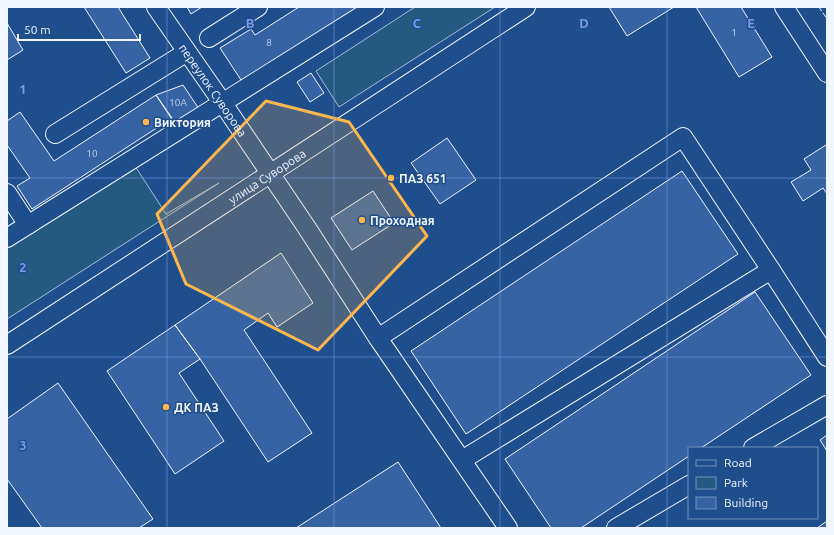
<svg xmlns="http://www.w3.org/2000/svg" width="834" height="535" viewBox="0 0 834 535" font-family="Ubuntu,sans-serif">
  <rect width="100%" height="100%" fill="#1f4e8c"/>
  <path fill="#245a82" stroke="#a8bbd7" d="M415 7H495L339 107 316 71Z
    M135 166 166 214 219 183 7 319V246Z"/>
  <path fill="#3563a3" stroke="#f2f6ff" d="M84 7H118L150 58 126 73Z
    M187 7H202L191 14Z
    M299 7H362L243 83 220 48 251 29 255 35Z
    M609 7H674L627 36Z
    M696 7H741L772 57 739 77Z
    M7 23 23 50 7 60Z
    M311 73 324 93 310 102 297 82Z
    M183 85 199 109 175 124 156 95Z
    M156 95 172 118 32 209 17 186 30 178 7 145V121L20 112 54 161Z
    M447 138 476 180 440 204 411 163Z
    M826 145 827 147V194L823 188 803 201 791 182 811 170 804 159Z
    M682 171 738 254 466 434 411 351Z
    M373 191 394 223 352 250 331 218Z
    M281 253 313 303 277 327 268 313 244 330 312 433 268 462 200 359 175 325Z
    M755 292 811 375 701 448H689V456L581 528H551L505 459Z
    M175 325 200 359 179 373 224 441 175 474 107 371Z
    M58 383 153 519 139 528H42L7 479V419Z
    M827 435V451L820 440Z
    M398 462 441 528H296Z
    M827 521V528H817Z"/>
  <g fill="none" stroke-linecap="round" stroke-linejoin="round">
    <g stroke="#f2f6ff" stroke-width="20">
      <g id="minor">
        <path id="s1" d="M156 7 222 102 307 228 378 338 508 528"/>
        <path d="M784 7 827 73"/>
        <path d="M209 38 258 7"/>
        <path d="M55 134 187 52"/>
        <path d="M7 193 28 225"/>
        <path d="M7 238 375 7"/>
        <path d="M378 338 683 137 771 270 827 357"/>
        <path id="s2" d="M7 345 526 7"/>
        <path d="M753 448 827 405"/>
        <path d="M462 460 771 270"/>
        <path d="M616 528 689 485"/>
      </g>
    </g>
    <use href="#minor" stroke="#1f4e8c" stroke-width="18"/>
    <path stroke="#f2f6ff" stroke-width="1" stroke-dasharray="5 2" stroke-linecap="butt" d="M819 7 827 19"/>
  </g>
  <path fill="#ffb74d" fill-opacity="0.2" stroke="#ffb74d" stroke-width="3" stroke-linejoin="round" d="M266 101 349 122 427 236 318 350 186 284 157 214Z"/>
  <path fill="none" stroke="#7d9aea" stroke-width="1" stroke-opacity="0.55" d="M167 7V528M334 7V528M500 7V528M667 7V528M7 178H827M7 357H827"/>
  <g fill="#ffb74d" stroke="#1f4e8c" stroke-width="1.5">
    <circle cx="146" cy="122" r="4"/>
    <circle cx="391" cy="178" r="4"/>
    <circle cx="362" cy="220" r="4"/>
    <circle cx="166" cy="407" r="4"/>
  </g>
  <g text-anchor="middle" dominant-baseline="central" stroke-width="3" stroke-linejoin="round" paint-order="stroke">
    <g font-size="10" fill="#c3d1e8">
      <text x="734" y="32">1</text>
      <text x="269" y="42">8</text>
      <text x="178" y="102">10А</text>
      <text x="92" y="153">10</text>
    </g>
    <g font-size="12" fill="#f2f6ff" stroke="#1f4e8c">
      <text stroke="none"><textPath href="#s1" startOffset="101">переулок Суворова</textPath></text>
      <text stroke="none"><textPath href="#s2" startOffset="310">улица Суворова</textPath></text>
    </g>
    <g font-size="12" font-weight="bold" fill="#f2f6ff" stroke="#1f4e8c" text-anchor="start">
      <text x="154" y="122">Виктория</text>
      <text x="399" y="178">ПАЗ 651</text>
      <text x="370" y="220">Проходная</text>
      <text x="174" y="407">ДК ПАЗ</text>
    </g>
  </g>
  <g font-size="13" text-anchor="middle" font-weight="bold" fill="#7d9aea" stroke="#1f4e8c" stroke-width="3" stroke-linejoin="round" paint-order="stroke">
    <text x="250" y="28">B</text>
    <text x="417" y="28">C</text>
    <text x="584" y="28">D</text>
    <text x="751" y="28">E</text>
    <text x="23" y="94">1</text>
    <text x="23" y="272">2</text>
    <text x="23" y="450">3</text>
  </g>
  <rect width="834" height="535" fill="none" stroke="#f2f6ff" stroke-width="16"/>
  <rect x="688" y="447" width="130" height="72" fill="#1f4e8c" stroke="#7391ba"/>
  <rect x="696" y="460" width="20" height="6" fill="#1f4e8c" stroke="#7391ba"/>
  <text x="724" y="467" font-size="12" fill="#f2f6ff">Road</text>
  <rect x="696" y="477" width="20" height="12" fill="#245a82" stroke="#7391ba"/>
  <text x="724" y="487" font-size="12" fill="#f2f6ff">Park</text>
  <rect x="696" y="497" width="20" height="12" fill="#3563a3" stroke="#7391ba"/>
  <text x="724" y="507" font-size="12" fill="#f2f6ff">Building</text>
  <path d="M18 34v6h122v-6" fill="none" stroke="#f2f6ff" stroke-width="2"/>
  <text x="24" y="34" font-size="12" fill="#f2f6ff" stroke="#1f4e8c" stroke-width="3" paint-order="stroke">50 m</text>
</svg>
